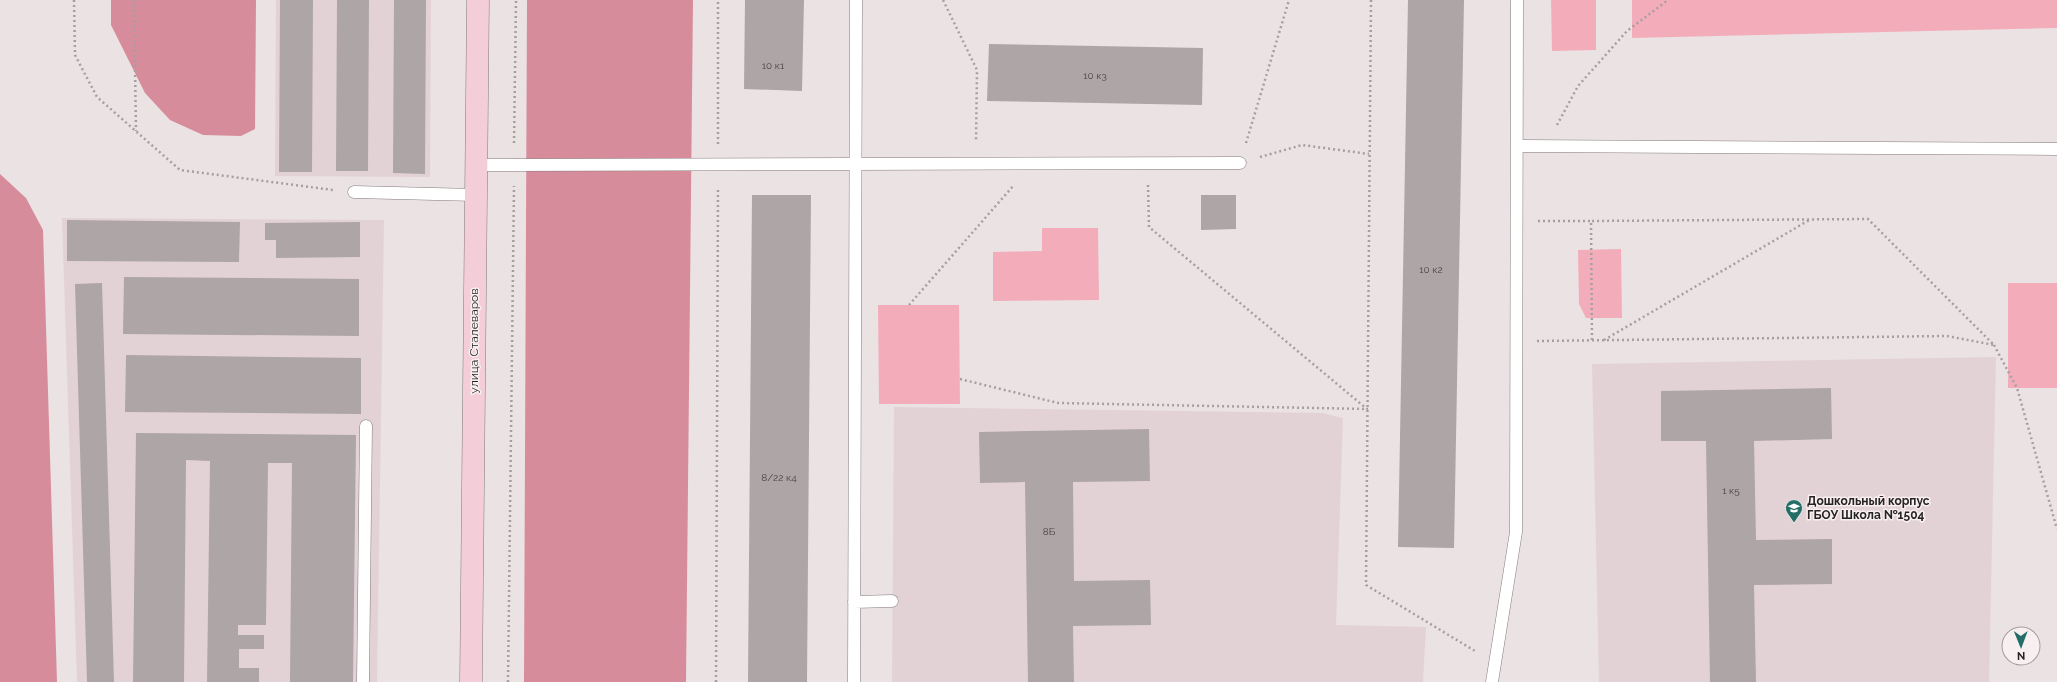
<svg xmlns="http://www.w3.org/2000/svg" width="2057" height="682" viewBox="0 0 2057 682" font-family="Raleway,sans-serif">
  <rect width="100%" height="100%" fill="#ebe2e3"/>
  <path fill="#e3d2d5" d="M276 0H431L430 177 275 176Z
    M62 218 384 220 377 682H77Z
    M1996 357 1989 682H1599L1592 364Z
    M894 407 1322 413 1343 418 1336 625 1426 627 1423 682H892Z"/>
  <path fill="#f3adba" d="M1551 0H1596V50L1552 51Z
    M1632 0H2057V28L1632 38Z
    M1042 228H1098L1099 300 993 301V252L1042 251Z
    M1621 249 1622 318H1586L1579 304 1578 250Z
    M2008 283H2057V388H2008Z
    M878 305H959L960 404H879Z"/>
  <path fill="#d78c9b" d="M111 0H256L255 129 241 136 203 135 170 120 145 93 111 25Z
    M527 0H693L686 682H524Z
    M0 174 26 198 43 230 57 682H0Z"/>
  <path fill="#ada5a6" d="M280 0H313L312 172H279Z
    M337 0H369L368 171H336Z
    M394 0H426L425 174 393 173Z
    M745 0H804L802 91 744 89Z
    M1408 0H1464L1454 548 1398 547Z
    M989 44 1203 48 1202 105 987 101Z
    M752 195H811L807 682H748Z
    M1201 195H1236V229L1201 230Z
    M67 220 240 222 239 262 67 261Z
    M360 222V257L276 258V240H265V223Z
    M124 277 359 279V336L123 334Z
    M102 283 114 682H87L75 284Z
    M126 355 361 358V414L125 412Z
    M1831 388 1832 439 1754 441 1756 540 1832 539V584L1754 585 1756 682H1710L1706 441H1661V391Z
    M1149 429 1150 481 1073 482 1074 581 1150 580 1151 625 1073 626 1074 682H1028L1025 482 980 483 979 432Z
    M136 433 356 435 353 682H290L292 463H268L266 625H238V635H264V649H239V668H259V682H207L210 461 186 460 184 682H133Z"/>
  <g fill="none" stroke-linecap="round" stroke-linejoin="round">
    <g stroke="#827a7b" stroke-width="13">
      <path id="lane" d="M1518 146 2057 149
        M476 165 1240 163
        M354 192 475 195
        M854 602 892 601
        M363 682 366 426
        M854 682 856 0
        M1492 682 1516 532 1517 0"/>
    </g>
    <g stroke="#827a7b" stroke-width="23">
      <path id="secondary" d="M471 682 478 0"/>
    </g>
    <path stroke="#a69fa0" stroke-width="2.5" stroke-dasharray="2 3" stroke-linecap="butt" d="M74 0 75 55 97 97 180 170 333 190
      M134 0 136 131
      M943 0 977 70 976 142
      M1371 0 1366 585 1475 651
      M1557 125 1578 86 1627 31 1668 0
      M514 143 516 0
      M1246 143 1289 0
      M718 144V0
      M1260 157 1302 145 1369 154
      M1148 185 1149 227 1367 409
      M1538 221H1591L1592 340
      M909 305 1014 185
      M1604 340 1811 219
      M1537 341 1947 336 1994 345 1868 219 1591 221
      M1994 345 2017 388 2057 529
      M960 379 1058 403 1368 409
      M508 682 514 186
      M716 682 718 187"/>
    <use href="#lane" stroke="#fff" stroke-width="12"/>
    <use href="#secondary" stroke="#f3cdd7" stroke-width="22"/>
  </g>
  <defs>
    <g id="school-pin" transform="scale(0.9)"><path d="M0 17L-7.5 6A9.5 9.5 0 1 1 7.5 6Z" fill="#246e67" stroke="#f8eff1"/><path d="M0-5L7-2L0 1L-7-2ZM-4 1L0 2.5L4 1V4Q0 6-4 4Z" fill="#fff"/></g>
  </defs>
  <g fill-rule="evenodd">
    <use href="#school-pin" x="1794" y="508"/>
  </g>
  <g text-anchor="middle" dominant-baseline="central" stroke-width="3" stroke-linejoin="round" paint-order="stroke">
    <g font-size="10" fill="#484444">
      <text x="773" y="65">10 к1</text>
      <text x="1095" y="75">10 к3</text>
      <text x="1431" y="269">10 к2</text>
      <text x="779" y="477">8/22 к4</text>
      <text x="1731" y="490">1 к5</text>
      <text x="1049" y="531">8Б</text>
    </g>
    <g font-size="12" fill="#262324" stroke="#f8eff1">
      <text transform="translate(474 341) rotate(-90)">улица Сталеваров</text>
    </g>
    <g font-size="12" font-weight="bold" fill="#262324" stroke="#f8eff1" text-anchor="start">
      <text x="1807" y="501">Дошкольный корпус<tspan x="1807" dy="14">ГБОУ Школа №1504</tspan></text>
    </g>
  </g>
  <g transform="translate(2021 646) rotate(179)"><circle r="19" fill="#f8eff1" stroke="#a49d9f"/>
  <path d="M0-3L7 15L0 10L-7 15Z" fill="#246e67"/>
  <text y="-6" font-size="11" font-weight="bold" text-anchor="middle" fill="#262324">N</text>
  </g>
</svg>
